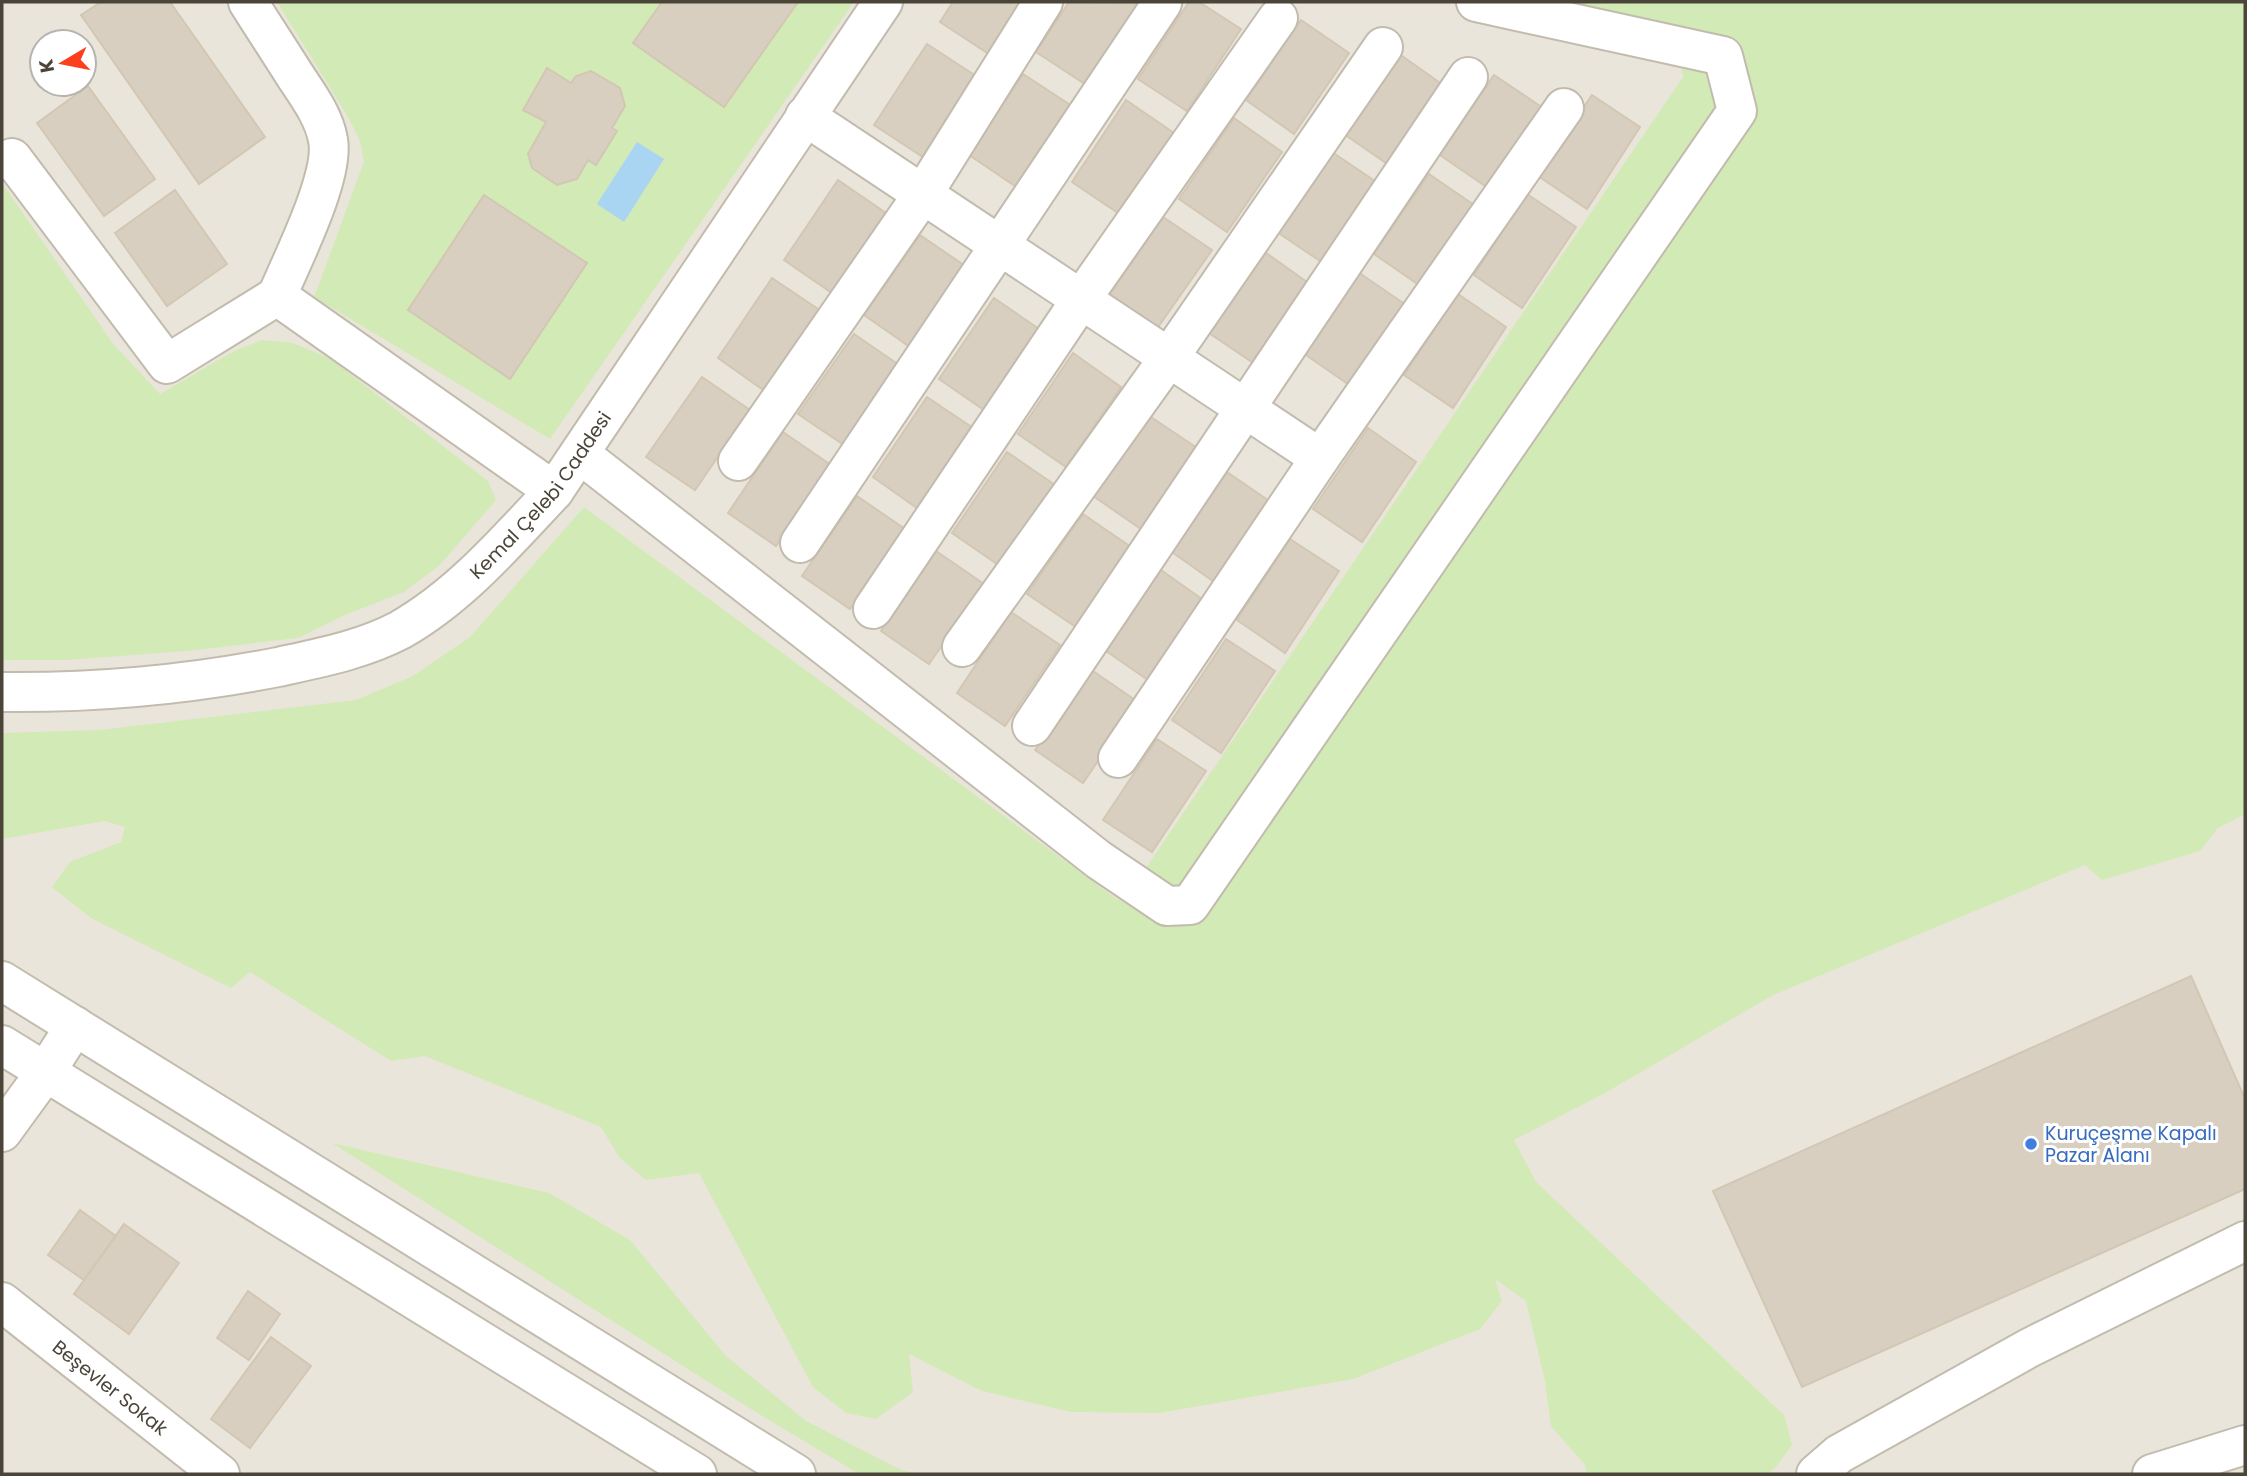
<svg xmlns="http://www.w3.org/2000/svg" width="2247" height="1476" viewBox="0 0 2247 1476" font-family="Poppins,sans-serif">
  <rect width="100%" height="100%" fill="#f6f3ec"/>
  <path fill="#eae5da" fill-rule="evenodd" d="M2 2H2245V1474H2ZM42 42H84V84H42Z"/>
  <path fill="#d2eab5" d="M277 2H854L550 439 314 297 364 162 360 141 347 115Z
    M1537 2H2245V814L2218 828 2200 851 2102 880 2085 865 1773 995 1605 1093 1514 1140 1536 1182 1784 1415 1792 1445 1775 1468 1767 1474H1586L1585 1465 1551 1426 1545 1381 1526 1301 1495 1279 1502 1301 1480 1329 1353 1379 1159 1413 1071 1412 982 1391 909 1354 913 1392 876 1419 846 1413 813 1387 699 1173 646 1180 619 1157 601 1127 425 1056 391 1061 250 972 231 988 91 918 52 887 70 862 121 842 125 827 104 821 2 839V733L100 730 356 700 413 676 470 637 584 507 1118 900 1146 868 1683 77 1676 33Z
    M2 183 114 345 160 394 234 351 262 340 293 343 331 359 488 481 496 500 440 565 404 592 347 614 298 638 186 651 67 660H2Z
    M332 1143 549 1193 630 1240 726 1356 806 1421 901 1470 921 1474H859L754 1411Z"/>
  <path fill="#a9d4f2" d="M637 142 664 159 624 222 597 204Z"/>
  <path fill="#d8cfc1" stroke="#d3c7b4" stroke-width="2" d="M101 2H170L265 137 199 184 81 15Z
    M662 2H798L724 107 633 43Z
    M953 2H1023L989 54 940 22Z
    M1069 2 1138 3 1085 84 1036 52Z
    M1189 2H1199L1241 29 1187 111 1138 79Z
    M1301 20 1349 53 1294 134 1246 100Z
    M927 44 976 76 923 157 874 125Z
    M1395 51 1443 85 1389 165 1341 132Z
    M547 68 571 83 576 76 591 71 620 88 625 106 612 128 617 131 596 165 588 160 577 179 557 185 532 168 528 154 546 122 523 110Z
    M1023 74 1072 106 1018 188 969 155Z
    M1494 75 1543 108 1488 188 1440 155Z
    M88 86 155 179 104 216 37 123Z
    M1592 95 1640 127 1587 209 1538 176Z
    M1126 100 1174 133 1121 215 1072 182Z
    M1234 118 1282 152 1227 232 1179 199Z
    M1329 150 1378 183 1323 263 1274 230Z
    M1429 174 1477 207 1422 287 1374 254Z
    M838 180 886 213 832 293 784 260Z
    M175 190 227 264 167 306 115 233Z
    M1527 194 1576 227 1522 308 1474 275Z
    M484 195 587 263 510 379 408 310Z
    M1163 217 1212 250 1156 330 1108 297Z
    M920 235 968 268 913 349 864 315Z
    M1259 248 1307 282 1252 362 1203 329Z
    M1358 272 1406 305 1351 386 1303 353Z
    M772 278 821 311 766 392 718 358Z
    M1458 294 1506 327 1453 408 1404 375Z
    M994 298 1042 331 987 412 939 379Z
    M854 334 902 367 847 447 798 414Z
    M1073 353 1121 387 1066 467 1018 434Z
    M702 377 750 410 695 490 646 457Z
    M927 397 976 430 921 511 873 477Z
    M1148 415 1197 448 1141 529 1093 496Z
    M1368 428 1416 462 1362 542 1313 509Z
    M783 432 831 465 776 546 728 513Z
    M1007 452 1055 485 1000 566 952 533Z
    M1227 472 1275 505 1220 586 1172 552Z
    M857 496 905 529 850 609 802 576Z
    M1083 514 1131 547 1076 627 1027 594Z
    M1290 539 1339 571 1285 653 1237 620Z
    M936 551 984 584 929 664 881 631Z
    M1161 570 1209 604 1154 684 1106 651Z
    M1011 612 1060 645 1005 726 957 693Z
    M1226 639 1275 671 1221 753 1172 720Z
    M1090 669 1138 702 1083 783 1035 750Z
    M1157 739 1206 771 1152 852 1103 820Z
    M2191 976 2245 1099V1189L1802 1387 1713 1191Z
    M80 1210 116 1236 84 1280 48 1255Z
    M124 1224 179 1263 129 1334 74 1294Z
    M248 1291 280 1314 249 1360 217 1338Z
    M271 1337 311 1366 250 1448 211 1419Z"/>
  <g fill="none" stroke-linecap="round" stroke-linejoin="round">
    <g stroke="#c2bbae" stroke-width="42">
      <g id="minor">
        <path d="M248 2C263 26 279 50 294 74 307 94 324 116 328 140 335 176 292 260 277 296L554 491"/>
        <path d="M805 116 1320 458"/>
        <path d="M12 158 167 364 277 296"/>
        <path d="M580 454 1099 860 1167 906 1190 905 1737 111 1723 56 1476 2"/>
        <path d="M738 461 923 194 1043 2"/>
        <path d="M800 543 1162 3"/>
        <path d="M873 609 1082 298 1278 18"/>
        <path d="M962 647 1168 359 1383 47"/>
        <path id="s1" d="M2 692C95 693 186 685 278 667 319 658 362 650 400 630 460 596 507 541 554 491L883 2"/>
        <path d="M1032 726 1468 77"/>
        <path d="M1118 758 1320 458 1564 108"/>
        <path d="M2 981 796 1474"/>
        <path d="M2 1045 697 1474"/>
        <path d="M2 1132 45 1073 75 1026"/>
        <path id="s2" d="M2 1302 220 1474"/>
        <path d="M1816 1474 1839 1454 2029 1348 2245 1241"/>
        <path d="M2152 1474 2245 1445"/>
      </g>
    </g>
    <use href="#minor" stroke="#fff" stroke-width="38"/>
  </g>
  <circle fill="#3f7fe0" stroke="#fff" stroke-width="2.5" cx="2031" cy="1144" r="7"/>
  <g text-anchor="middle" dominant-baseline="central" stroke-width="6" stroke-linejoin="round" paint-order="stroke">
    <g font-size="19" fill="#4b4439" stroke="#fff">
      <text stroke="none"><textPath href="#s1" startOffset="602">Kemal Çelebi Caddesi</textPath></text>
      <text stroke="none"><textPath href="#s2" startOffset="138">Beşevler Sokak</textPath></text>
    </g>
    <g font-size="19" fill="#366cbe" stroke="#fff" text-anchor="start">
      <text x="2045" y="1133">Kuruçeşme Kapalı<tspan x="2045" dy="22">Pazar Alanı</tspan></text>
    </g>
  </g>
  <rect width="2247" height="1476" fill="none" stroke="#4b4439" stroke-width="7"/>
  <g transform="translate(63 63) rotate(260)"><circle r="33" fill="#ffffff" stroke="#b7b4b0" stroke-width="2"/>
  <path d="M0-5L12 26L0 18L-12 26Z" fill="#fc3f1d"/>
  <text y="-10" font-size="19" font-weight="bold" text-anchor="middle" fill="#4b4439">K</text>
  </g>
</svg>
